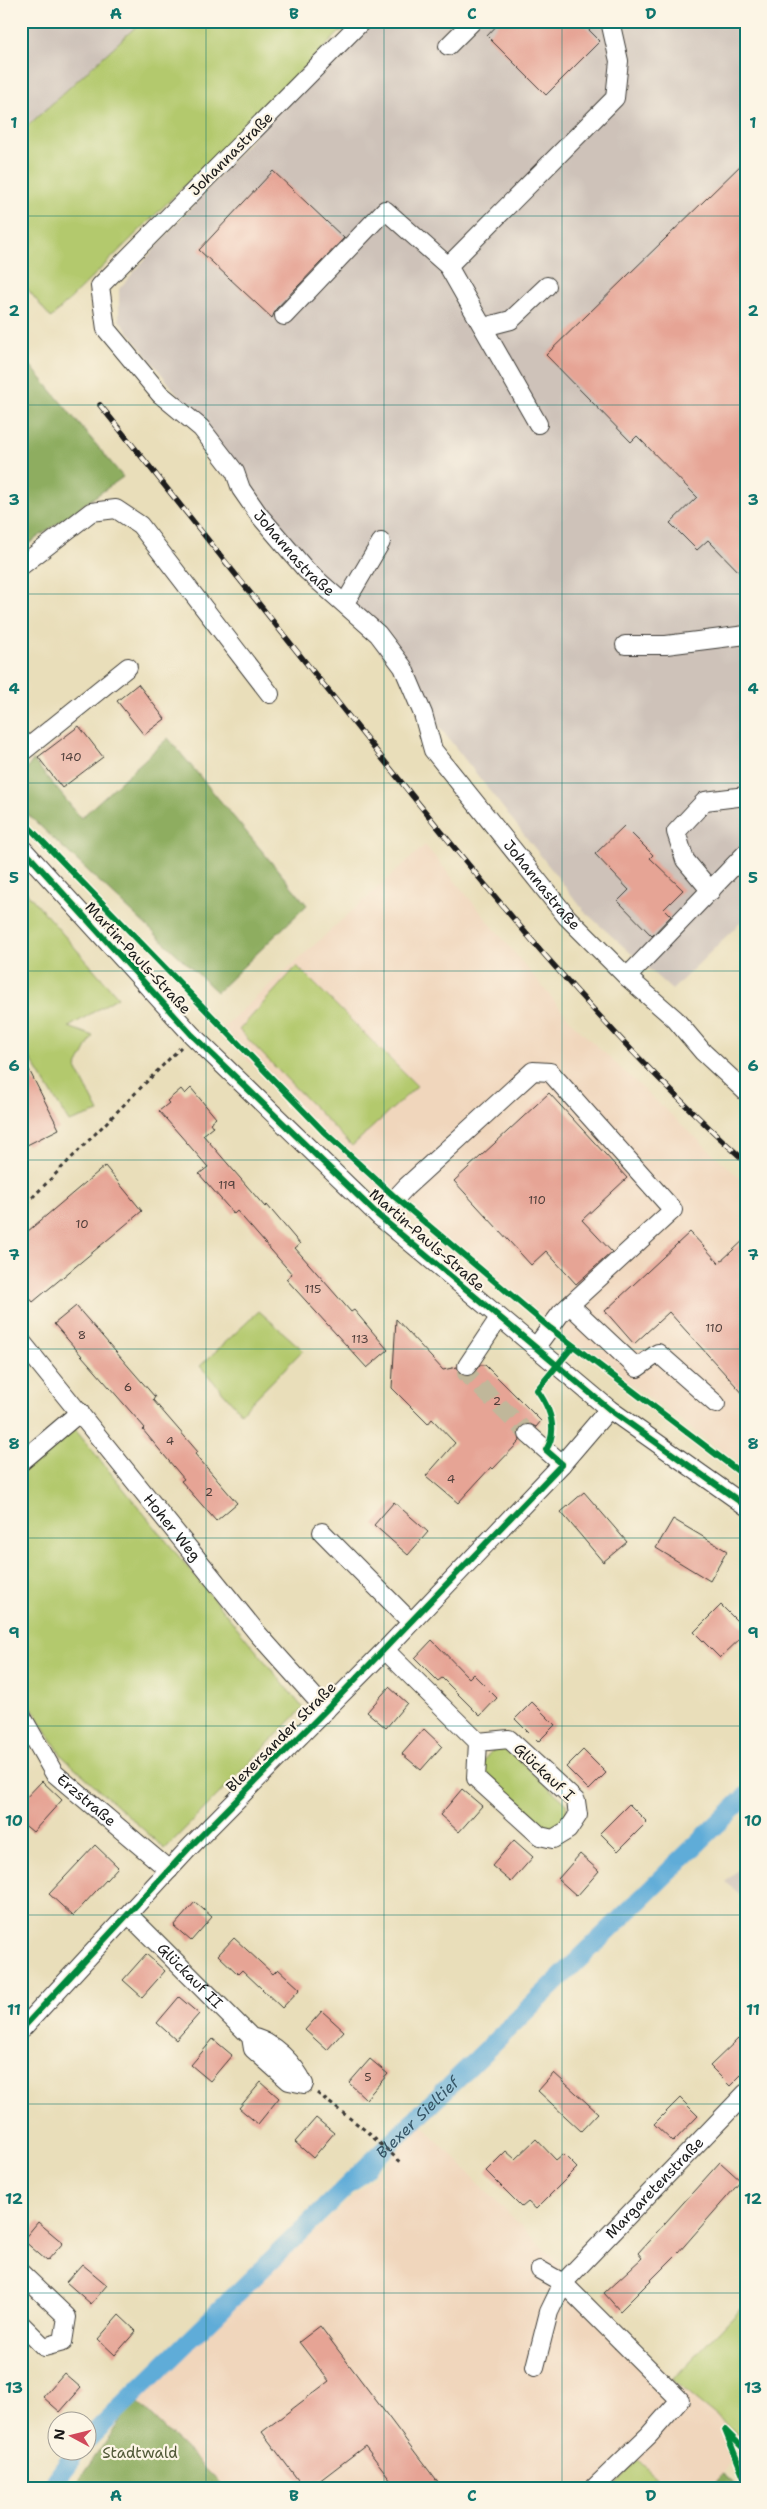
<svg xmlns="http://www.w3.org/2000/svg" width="767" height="2509" viewBox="0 0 767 2509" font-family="'Shantell Sans',sans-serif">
  <rect width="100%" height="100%" fill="#fcf5e5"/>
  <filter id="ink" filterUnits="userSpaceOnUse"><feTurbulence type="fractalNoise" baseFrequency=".02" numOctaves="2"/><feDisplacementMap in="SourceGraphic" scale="10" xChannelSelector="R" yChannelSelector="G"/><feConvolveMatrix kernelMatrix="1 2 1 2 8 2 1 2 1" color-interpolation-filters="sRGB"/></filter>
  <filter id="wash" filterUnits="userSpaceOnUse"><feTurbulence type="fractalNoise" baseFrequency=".0096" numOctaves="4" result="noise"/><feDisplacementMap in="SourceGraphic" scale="20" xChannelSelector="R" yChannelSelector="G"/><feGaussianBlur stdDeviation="1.12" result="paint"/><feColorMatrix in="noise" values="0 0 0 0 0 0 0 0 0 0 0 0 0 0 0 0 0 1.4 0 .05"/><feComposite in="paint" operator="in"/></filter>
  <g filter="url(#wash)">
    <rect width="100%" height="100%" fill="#e9deba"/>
    <path fill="#f0d6bc" d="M425 845 575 1026 746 1184V1468L564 1336 369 1185 219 1031Z
      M422 2125 672 2380 742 2436 723 2474 711 2488H225L135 2400 388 2163Z"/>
    <path fill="#cec2b9" d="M21 21H142L21 132Z
      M356 21H746V917L672 990 585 912 119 320V289Z
      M746 1861V1900L726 1882Z"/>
    <path fill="#b3c96d" stroke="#687244" d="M142 21H351L51 318 21 281V132Z
      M21 886 118 997 69 1027 93 1036 76 1068 99 1112 69 1122 21 1043Z
      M297 966 417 1086 352 1146 239 1030Z
      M259 1311 303 1350 241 1413 200 1366Z
      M73 1427 303 1708 165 1849 62 1756 21 1690V1470Z
      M504 1747 566 1803 568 1818 563 1826 552 1830 543 1827 482 1770C485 1756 490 1749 504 1747Z
      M746 2303V2440L672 2380Z
      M638 2460 667 2488H611Z"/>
    <path fill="#8ead60" stroke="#55643e" d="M21 354 123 477 21 549Z
      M168 738 307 905 217 992 21 808V778L33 760 81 818Z
      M135 2400 225 2488H73Z
      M723 2474 739 2488H711Z"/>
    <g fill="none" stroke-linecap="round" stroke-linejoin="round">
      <g stroke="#5facd8" stroke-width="19">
        <path id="s1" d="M88 2439 746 1796"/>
        <path d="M50 2488 76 2452"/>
      </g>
    </g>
    <g id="blocks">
      <path fill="#e6a495" d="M501 21H580L600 41 546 95 487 36Z
        M746 160V579L708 540 697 550 670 523 697 497 637 436 631 442 546 355Z
        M273 171 344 238 276 309 272 318 199 250Z
        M138 684 165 719 144 735 117 701Z
        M79 726 103 757 62 788 38 757Z
        M624 826 653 855 650 858 683 890 664 909 671 916 652 936 618 901 629 890 595 854Z
        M21 1054 59 1129 27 1145 21 1133Z
        M191 1088 216 1118 210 1123 213 1127 203 1135 265 1207 267 1205 300 1244 295 1248 351 1312 354 1310 388 1350 367 1368 286 1279 292 1274 237 1211 234 1214 199 1174 208 1167 159 1111 169 1103 167 1101 181 1089 185 1094Z
        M549 1093 627 1178 582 1220 612 1252 576 1284 546 1251 531 1265 454 1181Z
        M105 1166 142 1211 33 1302 21 1288V1237Z
        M690 1232 719 1263 746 1238V1397L669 1312 634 1344 605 1311Z
        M76 1306 155 1397 153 1400 198 1452 195 1454 237 1503 216 1521 181 1481 184 1479 143 1430 145 1428 54 1324Z
        M396 1319 443 1370 457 1367 461 1375 467 1377 472 1375 480 1365H485L541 1421 536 1427 530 1424 520 1427 518 1432 520 1441 493 1469 491 1467 458 1503 426 1476 455 1443 432 1419 428 1424 392 1388Z
        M584 1492 627 1542 603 1562 561 1512Z
        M394 1502 428 1532 408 1555 374 1525Z
        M673 1519 727 1551 710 1581 656 1548Z
        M721 1605 746 1630V1633L720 1658 694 1632Z
        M432 1640 469 1678 473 1674 497 1698 480 1716 442 1678 438 1681 415 1658Z
        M389 1687 407 1703 386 1728 367 1712Z
        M532 1702 555 1725 538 1742 515 1719Z
        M424 1729 442 1746 421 1770 402 1754Z
        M583 1750 606 1773 589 1790 566 1767Z
        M42 1781 62 1800 33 1832 21 1822V1803Z
        M462 1789 482 1806 459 1832 440 1815Z
        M629 1804 647 1822 618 1851 600 1833Z
        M514 1840 533 1857 511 1882 492 1866Z
        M95 1845 118 1867 73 1916 49 1894Z
        M580 1854 599 1871 577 1896 558 1879Z
        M195 1902 212 1917 191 1941 174 1926Z
        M234 1938 273 1974 278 1969 300 1989 282 2008 242 1970 238 1974 218 1955Z
        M146 1954 165 1971 142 1997 123 1980Z
        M179 1997 199 2014 176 2040 157 2023Z
        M322 2011 344 2031 327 2050 305 2030Z
        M213 2039 232 2055 210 2081 191 2065Z
        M738 2039 746 2047V2070L730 2086 710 2066Z
        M370 2059 388 2074 366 2099 349 2083Z
        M554 2073 598 2113 581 2131 538 2091Z
        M261 2082 279 2098 258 2124 239 2108Z
        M680 2098 698 2116 673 2142 654 2124Z
        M316 2118 334 2133 313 2158 295 2142Z
        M536 2139 556 2160 563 2154 577 2168 536 2209 528 2202 522 2207 486 2171 506 2151 515 2159Z
        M720 2162 741 2181 678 2253 620 2311 604 2293 642 2258 638 2253Z
        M38 2222 63 2243 47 2261 23 2240Z
        M82 2264 107 2285 91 2304 66 2282Z
        M119 2315 136 2331 115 2355 98 2339Z
        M320 2326 442 2488H397L365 2446 310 2488H304L262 2432 329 2381 299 2342Z
        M64 2373 81 2388 60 2412 43 2397Z"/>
    </g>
  </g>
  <g filter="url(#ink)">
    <use href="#blocks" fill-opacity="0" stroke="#3b3934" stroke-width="1"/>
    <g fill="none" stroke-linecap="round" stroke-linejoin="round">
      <path stroke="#c0b79a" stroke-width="18" stroke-dasharray="18 9" stroke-linecap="butt" d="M467 1366 466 1373 528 1434"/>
      <g stroke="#3b3934" stroke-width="20">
        <g id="minor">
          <path id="s2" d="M362 21 100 286 106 329 160 394 201 428 235 472 241 489 259 515 306 570 378 634 403 667 423 714 433 750 567 917 627 977 675 1019 703 1052 746 1092"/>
          <path d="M448 46 473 21"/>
          <path d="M448 266 538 424"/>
          <path d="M284 316 385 210 448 266 615 98 619 61 610 21"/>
          <path d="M484 327 511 320 547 286"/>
          <path d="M21 566 91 512 116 509 140 525 270 694"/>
          <path d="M345 603 381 542"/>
          <path d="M625 645H666L746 635"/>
          <path d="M21 753 128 667"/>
          <path d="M21 847 192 1035 379 1216 609 1409 746 1506"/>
          <path d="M711 891 685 860 676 832 705 801 746 796"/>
          <path d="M627 977 746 853"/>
          <path d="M379 1216 406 1187 533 1071 550 1072 673 1210 561 1313 535 1348"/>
          <path d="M570 1305 637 1368 658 1353 716 1404"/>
          <path id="s3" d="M21 1341 258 1634 326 1710"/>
          <path d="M467 1366 499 1318"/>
          <path d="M528 1434 562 1464"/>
          <path d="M21 1462 80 1412"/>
          <path d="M322 1532 411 1622"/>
          <path d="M385 1650 478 1742 476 1778 540 1836 553 1839 568 1830 578 1815 576 1801 509 1739 478 1742"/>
          <path id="s4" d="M21 1715 54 1773 169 1870"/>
          <path id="s5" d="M129 1915 251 2037 253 2049 289 2081 304 2084C295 2065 273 2041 251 2037"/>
          <path d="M21 2030 190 1847 385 1650 562 1464 609 1409"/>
          <path d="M540 2270 563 2283 680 2400 649 2435 594 2488"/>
          <path d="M21 2273 67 2317 63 2342 44 2347 21 2324"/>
          <path id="s6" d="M535 2367 549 2312 563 2283 746 2093"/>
        </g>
      </g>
      <path stroke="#3b3934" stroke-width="3" stroke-dasharray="4 4" stroke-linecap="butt" d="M21 1209 181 1047
        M317 2093 365 2130 403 2164"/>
      <use href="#minor" stroke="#fff" stroke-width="18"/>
      <g stroke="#1c1c1c" stroke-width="5.5">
        <path id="rail" d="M100 405C188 514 275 624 362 733 483 885 602 1032 746 1162"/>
      </g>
      <use href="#rail" stroke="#fcf5e5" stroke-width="4" stroke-dasharray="11" stroke-linecap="butt"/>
      <g stroke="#fcf5e5" stroke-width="9">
        <path id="cycleway" d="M21 819 323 1131 396 1198 550 1328 746 1477
          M21 847 192 1035 379 1216 609 1409 746 1506
          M21 2030 190 1847 326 1710 562 1464 546 1450C559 1429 550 1408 537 1390L573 1346
          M746 2451 725 2430 746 2482"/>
      </g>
      <use href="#cycleway" stroke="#00873e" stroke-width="6"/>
    </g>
  </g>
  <path fill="none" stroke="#0f766e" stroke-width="1" stroke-opacity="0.55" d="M206 21V2488M384 21V2488M562 21V2488M21 216H746M21 405H746M21 594H746M21 783H746M21 971H746M21 1160H746M21 1349H746M21 1538H746M21 1726H746M21 1915H746M21 2104H746M21 2293H746"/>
  <g text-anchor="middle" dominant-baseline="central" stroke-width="4.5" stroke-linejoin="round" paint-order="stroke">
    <g font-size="12" fill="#4e3e3a">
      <text x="71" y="757">140</text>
      <text x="227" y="1185">119</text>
      <text x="537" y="1200">110</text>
      <text x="82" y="1224">10</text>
      <text x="313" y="1289">115</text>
      <text x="714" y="1328">110</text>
      <text x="82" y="1335">8</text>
      <text x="360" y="1339">113</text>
      <text x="128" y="1387">6</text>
      <text x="497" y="1401">2</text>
      <text x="170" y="1441">4</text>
      <text x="451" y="1479">4</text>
      <text x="209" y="1492">2</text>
      <text x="368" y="2077">5</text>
    </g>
    <g font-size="15" fill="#1c1c1c" stroke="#fcf5e5">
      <text transform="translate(231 154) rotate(-45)">Johannastraße</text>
      <text stroke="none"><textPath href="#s2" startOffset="711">Johannastraße</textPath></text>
      <text stroke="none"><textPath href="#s2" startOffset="1131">Johannastraße</textPath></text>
      <text transform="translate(138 958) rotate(47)">Martin-Pauls-Straße</text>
      <text transform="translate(427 1240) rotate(41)">Martin-Pauls-Straße</text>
      <text stroke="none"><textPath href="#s3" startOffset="240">Hoher Weg</textPath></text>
      <text transform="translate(281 1737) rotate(-45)">Blexersander Straße</text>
      <text transform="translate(544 1772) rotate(43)">Glückauf I</text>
      <text stroke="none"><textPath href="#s4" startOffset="109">Erzstraße</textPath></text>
      <text stroke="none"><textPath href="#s5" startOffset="86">Glückauf II</textPath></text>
      <text stroke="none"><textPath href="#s6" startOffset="221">Margaretenstraße</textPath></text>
    </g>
    <g font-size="15" fill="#515938" stroke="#fcf5e5">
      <text x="140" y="2453">Stadtwald</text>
    </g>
    <g font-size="16" font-style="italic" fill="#375667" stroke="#fcf5e5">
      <text stroke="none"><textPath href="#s1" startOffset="460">Blexer Sieltief</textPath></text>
    </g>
  </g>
  <rect width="767" height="2509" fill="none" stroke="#fcf5e5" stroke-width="55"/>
  <g transform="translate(72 2436) rotate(277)"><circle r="24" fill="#fcf5e5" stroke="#a29e95"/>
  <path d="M0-4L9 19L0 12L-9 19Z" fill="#d1495b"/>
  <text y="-8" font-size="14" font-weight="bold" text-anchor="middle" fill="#1c1c1c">N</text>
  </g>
  <rect x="28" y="28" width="712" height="2454" fill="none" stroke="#0f766e" stroke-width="2"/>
  <g font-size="16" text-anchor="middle" font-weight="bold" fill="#0f766e">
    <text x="116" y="19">A</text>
    <text x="294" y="19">B</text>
    <text x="472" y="19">C</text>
    <text x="651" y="19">D</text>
    <text x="14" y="128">1</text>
    <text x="753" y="128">1</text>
    <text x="14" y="316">2</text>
    <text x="753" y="316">2</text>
    <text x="14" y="505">3</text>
    <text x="753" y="505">3</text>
    <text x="14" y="694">4</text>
    <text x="753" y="694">4</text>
    <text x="14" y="883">5</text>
    <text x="753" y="883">5</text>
    <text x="14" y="1071">6</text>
    <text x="753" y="1071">6</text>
    <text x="14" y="1260">7</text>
    <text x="753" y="1260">7</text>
    <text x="14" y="1449">8</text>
    <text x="753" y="1449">8</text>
    <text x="14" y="1638">9</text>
    <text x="753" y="1638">9</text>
    <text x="14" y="1826">10</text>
    <text x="753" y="1826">10</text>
    <text x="14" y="2015">11</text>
    <text x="753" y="2015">11</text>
    <text x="14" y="2204">12</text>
    <text x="753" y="2204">12</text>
    <text x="14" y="2393">13</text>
    <text x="753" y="2393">13</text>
    <text x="116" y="2501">A</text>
    <text x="294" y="2501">B</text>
    <text x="472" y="2501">C</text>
    <text x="651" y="2501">D</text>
  </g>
</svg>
